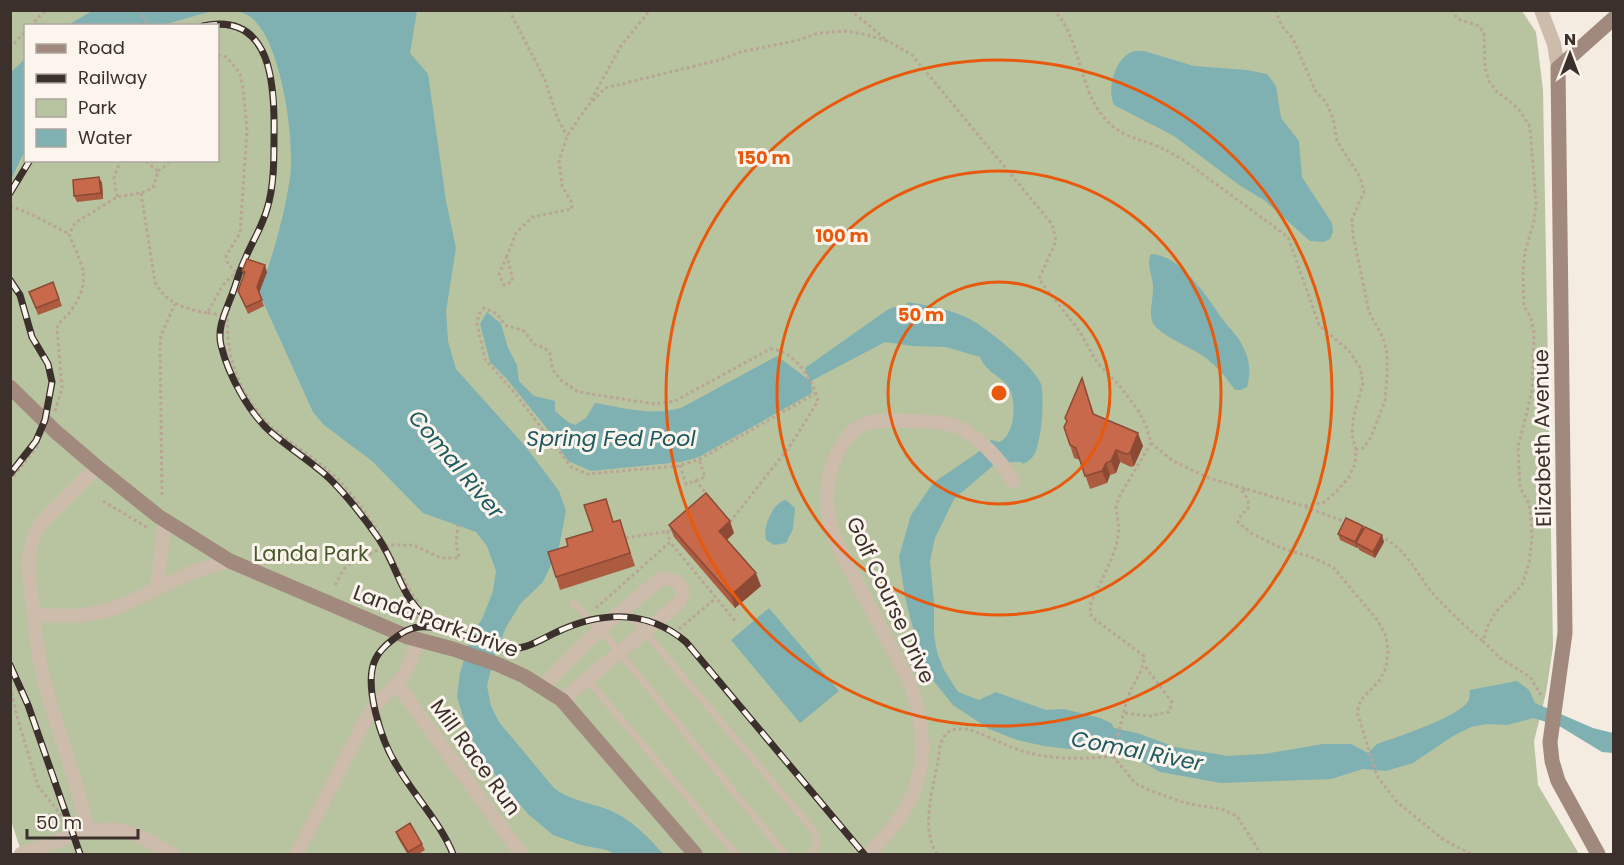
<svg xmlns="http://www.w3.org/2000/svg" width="1624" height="865" viewBox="0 0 1624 865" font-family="Poppins,sans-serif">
  <rect width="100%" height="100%" fill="#f4ebe1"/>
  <path fill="#b8c4a0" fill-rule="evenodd" d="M10 11H1522L1536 32 1543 90 1553 647 1546 693 1534 741 1538 785 1579 854H22L10 818ZM26 26H218V160H26Z"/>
  <path fill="#7fb0b2" d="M92 11V10L227 11H212L163 25H68Z
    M231 11H417L410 53 428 74 446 201 456 248 446 311 448 341 456 369 526 447 559 491 566 511 559 547 543 582 521 603 506 627 494 658 487 686 491 706 499 722 554 788C568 799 585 802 601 807 627 815 647 835 663 854H614L607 850 581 845 553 835 528 814 481 758 466 726 457 697 460 673 471 637 483 617 493 591 496 571 487 546 476 532 423 513 372 461 324 425 313 412 259 293C273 256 284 217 290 178 295 141 282 48 255 21 249 14 240 11 231 11Z
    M1135 51H1144L1194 66 1247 70 1267 74 1276 86 1281 118 1299 141 1302 177 1332 223 1333 232 1330 239 1324 242 1310 241 1264 200 1239 185 1174 136 1114 105C1106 88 1116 55 1135 51Z
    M25 59V150L11 180V72Z
    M1151 254C1182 255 1207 298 1224 321 1230 329 1239 337 1243 347 1250 360 1251 373 1247 387L1241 390H1235C1226 377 1216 365 1203 356 1192 348 1158 334 1153 323 1148 313 1154 297 1153 285 1152 275 1146 263 1151 254Z
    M908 302C927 305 952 310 970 319 988 329 1034 366 1041 384 1044 392 1042 425 1040 434 1037 447 1037 458 1023 464L1021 462 996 463 954 499 935 538 930 561 934 602V635L937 652 944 670 958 692 979 700 996 692 1046 710 1064 709 1100 718 1111 723 1114 728 1137 733 1175 747 1228 756 1264 754 1323 744H1351L1368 753 1377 744C1397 737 1455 718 1467 703 1470 699 1470 694 1470 690L1517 681 1529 690 1535 703 1593 728 1613 733V753L1602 752 1561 727 1534 718 1507 725 1487 724 1471 727 1453 736 1413 763 1386 771 1363 769 1331 779 1221 783 1160 772 1129 754 1104 747 1070 749 1044 746 1017 740 989 729 953 705 932 679 919 652 905 597 899 557 911 515 933 483 977 453 991 440 1000 442C1015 434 1017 403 1009 388 1002 376 986 373 980 357L946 347 913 346 885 342 811 381 812 393 699 457 681 462 591 471 568 461 545 426 506 378 490 362 480 324 487 312 501 324 508 348 517 365 519 381 534 396 555 401V411L568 422 575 425 586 418 595 403C623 408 653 416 681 408L777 356 809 380 805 368 887 310 894 307 903 308Z
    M786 500 795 508 793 529 786 543 774 545 766 540C762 528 773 502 786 500Z
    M769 608 839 691 800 723 731 640Z"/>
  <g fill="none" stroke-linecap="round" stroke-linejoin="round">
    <path stroke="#b9a596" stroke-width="3" stroke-dasharray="3 3" stroke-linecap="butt" d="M139 10 150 26
      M509 10 545 80 557 117 567 136
      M850 10 888 41
      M1275 10 1282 26 1293 39 1316 92 1326 102 1333 119 1337 141 1360 177 1364 192 1352 219 1353 235 1369 312 1383 338 1387 353V376L1385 401 1370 439 1363 448 1356 450
      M1451 10 1458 19 1479 26 1484 33 1485 68 1489 81 1497 92 1510 101 1520 111 1530 127 1536 203 1534 221 1525 252 1523 270 1524 306 1531 318 1534 333 1532 391 1518 447 1520 487 1529 504 1531 518 1532 539 1529 563 1522 585 1496 612 1487 627 1483 641 1500 658 1530 677 1541 695
      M30 26 46 10
      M10 48 26 31
      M218 55 226 57 231 62 240 74 243 87 247 130 240 233 226 256 228 264 236 272 223 285 207 313 228 315C224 359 244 406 279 433 301 451 328 466 346 488 359 504 371 519 381 537 394 558 403 581 417 601L410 607C413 618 422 619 426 628
      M591 100 621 46 650 10
      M158 171 164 167 170 160
      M141 193 155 282C165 303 186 309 207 313
      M117 197 114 177 121 160
      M10 206 33 215 69 234
      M507 256 499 275 504 285 513 281 507 256 516 233 532 217 572 209 571 201 562 186 559 161 567 136 587 107 605 88 719 60 741 52 799 40 819 33 846 31 868 35 890 42 912 55 1052 224 1056 241 1039 279 1080 332 1098 364 1119 385 1138 410 1146 426 1151 443 1173 461 1209 478 1304 506 1323 503 1338 490 1349 477 1355 464 1356 450 1352 435 1354 415 1363 383 1360 367 1349 351 1319 325 1288 237 1182 159C1171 153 1161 147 1149 143 1137 139 1125 136 1115 128 1077 99 1085 44 1054 10
      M55 411 62 388 57 328C60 320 68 316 72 309 93 279 81 264 69 234L75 223 117 197 141 193 153 188 158 171 144 160
      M680 465 686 484 705 477 699 459
      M695 480 716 505
      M10 481 39 444
      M1246 489 1241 490C1247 497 1251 503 1247 511L1242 513 1238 522 1251 533 1281 548 1311 557 1333 567 1378 621 1386 636 1388 650 1386 668 1379 681 1361 700 1357 712 1377 776 1397 802 1444 840 1471 854
      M162 495 160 344 161 335 175 304
      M103 501 148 528
      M1305 507 1343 521 1355 522 1359 524
      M730 522 790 446 818 401C813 379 794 350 770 349L675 401 655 404 578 392 562 381 555 373 552 367 550 354 545 348 534 344 524 331 505 325 497 314 484 308 479 314 477 323 485 359 515 393 571 467 587 474 678 466 700 459 816 393
      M667 531 670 542
      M1380 536C1406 548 1417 574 1434 595 1449 611 1466 627 1483 641
      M626 538 675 530
      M335 585 343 570 349 564 389 545H413L441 558H459L456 543 458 525
      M596 608 670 542 736 622
      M679 629 716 598
      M10 687 18 720 38 786 57 810 65 823
      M1125 713 1150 716 1169 712 1172 702 1144 665
      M1113 756 1135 783 1151 791 1185 803 1221 809 1237 816 1261 854
      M937 854C918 825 937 779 940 746 945 730 952 728 968 729 989 736 1009 748 1029 753 1056 760 1086 759 1113 756 1117 737 1122 719 1127 700 1131 685 1144 672 1144 656L1093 618 1090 613 1091 603 1112 558 1117 542 1119 528 1116 508 1119 497 1151 443"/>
    <path stroke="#cdbbac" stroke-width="7" d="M573 603 600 629 620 653 785 854
      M623 610 645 632 814 831C818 840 818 846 811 854
      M587 679 736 854"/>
    <path stroke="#cdbbac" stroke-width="14" d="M1541 10 1554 44 1558 68
      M157 588 165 520
      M34 615 78 616 105 611 123 605 195 571 230 561
      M397 684 521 854
      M543 686 600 629 659 580 665 578 676 581 681 587 683 593 679 603 562 700
      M88 832C77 777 55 726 42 672 37 651 35 629 33 608 29 578 23 549 41 523L97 467
      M21 854C54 843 96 821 130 833 145 837 159 848 173 854
      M297 854 360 730 375 706 404 675 419 641
      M868 854C924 801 934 755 910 683 895 654 880 626 865 597 848 565 826 533 827 495 828 468 841 429 871 422 884 419 899 421 913 421 928 422 944 421 958 427 980 437 1001 461 1013 481"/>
    <path stroke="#a18a7d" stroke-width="15" d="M10 387 56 432 97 467 158 516 230 561 408 637 453 649 497 664 524 676 562 700 695 854
      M1598 854 1558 781 1552 761 1550 742 1565 633 1558 68 1614 18"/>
    <g stroke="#3b302b" stroke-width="7">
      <path id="rail" d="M203 26C273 11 275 88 274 137 274 160 274 187 267 209 262 227 252 242 245 259 239 271 236 285 231 297 225 313 217 328 221 345 228 375 250 415 273 434 292 450 313 463 330 479 348 497 365 519 379 539 402 574 399 602 440 627
        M10 193 30 160
        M10 280 20 295 32 337 48 364 52 382 45 420 36 441 10 474
        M10 665 28 705 80 854
        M453 854C440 822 415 797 397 766 382 743 362 683 376 658 379 652 386 645 391 641 400 634 408 628 419 627 446 625 477 641 502 649 526 651 539 640 559 631 603 611 648 610 686 642L864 854"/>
    </g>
    <use href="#rail" stroke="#fbf5ee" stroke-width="4.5" stroke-dasharray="14" stroke-linecap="butt"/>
  </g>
  <path fill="#ac5a40" d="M102 183 103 199 77 202 74 196Z
    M242 271 267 272 259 293 264 306 248 314 238 291 244 276Z
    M53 282 62 306 38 315 29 292Z
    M1082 378 1094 414 1143 446 1134 466 1131 467 1120 462 1116 473 1110 475 1107 483 1090 489 1080 460 1074 458 1070 445Z
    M620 520 635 566 560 590 556 577 568 546 614 522Z
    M669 525 734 533 727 540 761 586 735 608 674 537Z
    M1364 529 1384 542 1375 558 1359 550 1358 547 1357 548 1340 540 1338 534Z
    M396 832 422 844 425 850 417 855H408L398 838Z"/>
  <path fill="#8c4a34" d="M99 177 102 183 103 199 101 193Z
    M265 265 267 272 259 293 257 287Z
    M1138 433 1143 446 1134 466 1130 453Z
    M1116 450 1120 462 1116 473 1111 461Z
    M1106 463 1110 475 1107 483 1102 471Z
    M730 521 734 533 723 543 719 531Z
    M1363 526 1365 532 1356 543 1358 547 1357 548 1355 542Z
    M1382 535 1384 542 1375 558 1373 552Z
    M756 573 761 586 735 608 731 595Z"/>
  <path fill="#c8694b" stroke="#8c4a34" stroke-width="1.5" d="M99 177 101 193 74 196 73 180Z
    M247 259 265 265 257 287 262 300 246 307 238 291 245 272 242 271Z
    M53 282 59 299 36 308 29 292Z
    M1082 378 1093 414 1138 433 1130 453 1126 454 1116 450 1111 461 1106 463 1102 471 1085 476 1076 448 1070 445 1064 427 1067 421 1065 418Z
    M706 493 730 521 719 531 756 573 731 595 669 525Z
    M606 499 613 522 620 520 630 553 556 577 548 552 568 546 566 539 593 531 584 505Z
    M1346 518 1363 526 1355 542 1338 534Z
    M1365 527 1382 535 1373 552 1356 543Z
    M410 823 422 844 408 852 396 832Z"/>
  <g fill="none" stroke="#e8590c" stroke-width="3">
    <circle cx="999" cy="393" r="111"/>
    <circle cx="999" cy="393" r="222"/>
    <circle cx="999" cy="393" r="333"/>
  </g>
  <g text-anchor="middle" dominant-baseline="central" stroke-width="6" stroke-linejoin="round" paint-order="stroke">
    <g font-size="21" fill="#3b302b" stroke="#fbf5ee">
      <text transform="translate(1542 438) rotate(-91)">Elizabeth Avenue</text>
      <text transform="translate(891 600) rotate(65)">Golf Course Drive</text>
      <text transform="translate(436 621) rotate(20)">Landa Park Drive</text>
      <text transform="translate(476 757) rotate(54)">Mill Race Run</text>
    </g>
    <g font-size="21" fill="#4a5a2e" stroke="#fbf5ee">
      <text x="311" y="553">Landa Park</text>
    </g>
    <g font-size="22" font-style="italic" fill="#1f5a5e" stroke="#fbf5ee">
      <text x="611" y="438">Spring Fed Pool</text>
      <text transform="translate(456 464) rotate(50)">Comal River</text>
      <text transform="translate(1137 751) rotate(11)">Comal River</text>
    </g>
  </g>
  <circle cx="999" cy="393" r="9" fill="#e8590c" stroke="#fbf5ee" stroke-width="3"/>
  <g font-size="18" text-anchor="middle" font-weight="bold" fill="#e8590c" stroke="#fbf5ee" stroke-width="6" stroke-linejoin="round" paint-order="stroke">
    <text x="764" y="164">150 m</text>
    <text x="842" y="242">100 m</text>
    <text x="921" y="321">50 m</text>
  </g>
  <rect width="1624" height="865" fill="none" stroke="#3b302b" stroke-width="24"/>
  <rect x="24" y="24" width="195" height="138" fill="#fbf5ee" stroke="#aea6a0" stroke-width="1.5"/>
  <rect x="36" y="44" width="30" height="9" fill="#a18a7d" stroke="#aea6a0" stroke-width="1.5"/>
  <text x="78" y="54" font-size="18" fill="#3b302b">Road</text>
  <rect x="36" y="74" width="30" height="9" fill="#3b302b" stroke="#aea6a0" stroke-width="1.5"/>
  <text x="78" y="84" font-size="18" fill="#3b302b">Railway</text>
  <rect x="36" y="99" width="30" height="18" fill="#b8c4a0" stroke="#aea6a0" stroke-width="1.5"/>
  <text x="78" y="114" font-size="18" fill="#3b302b">Park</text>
  <rect x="36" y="129" width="30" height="18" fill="#7fb0b2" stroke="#aea6a0" stroke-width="1.5"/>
  <text x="78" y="144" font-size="18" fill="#3b302b">Water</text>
  <g transform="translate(1570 54)" stroke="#fbf5ee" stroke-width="4.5" paint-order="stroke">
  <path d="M0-4.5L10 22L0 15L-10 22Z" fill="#3b302b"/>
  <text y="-9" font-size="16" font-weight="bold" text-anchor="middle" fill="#3b302b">N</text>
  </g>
  <path d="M27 829v9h111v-9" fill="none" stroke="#3b302b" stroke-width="3"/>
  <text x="36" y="829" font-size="18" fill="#3b302b" stroke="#fbf5ee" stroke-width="4.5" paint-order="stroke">50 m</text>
</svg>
